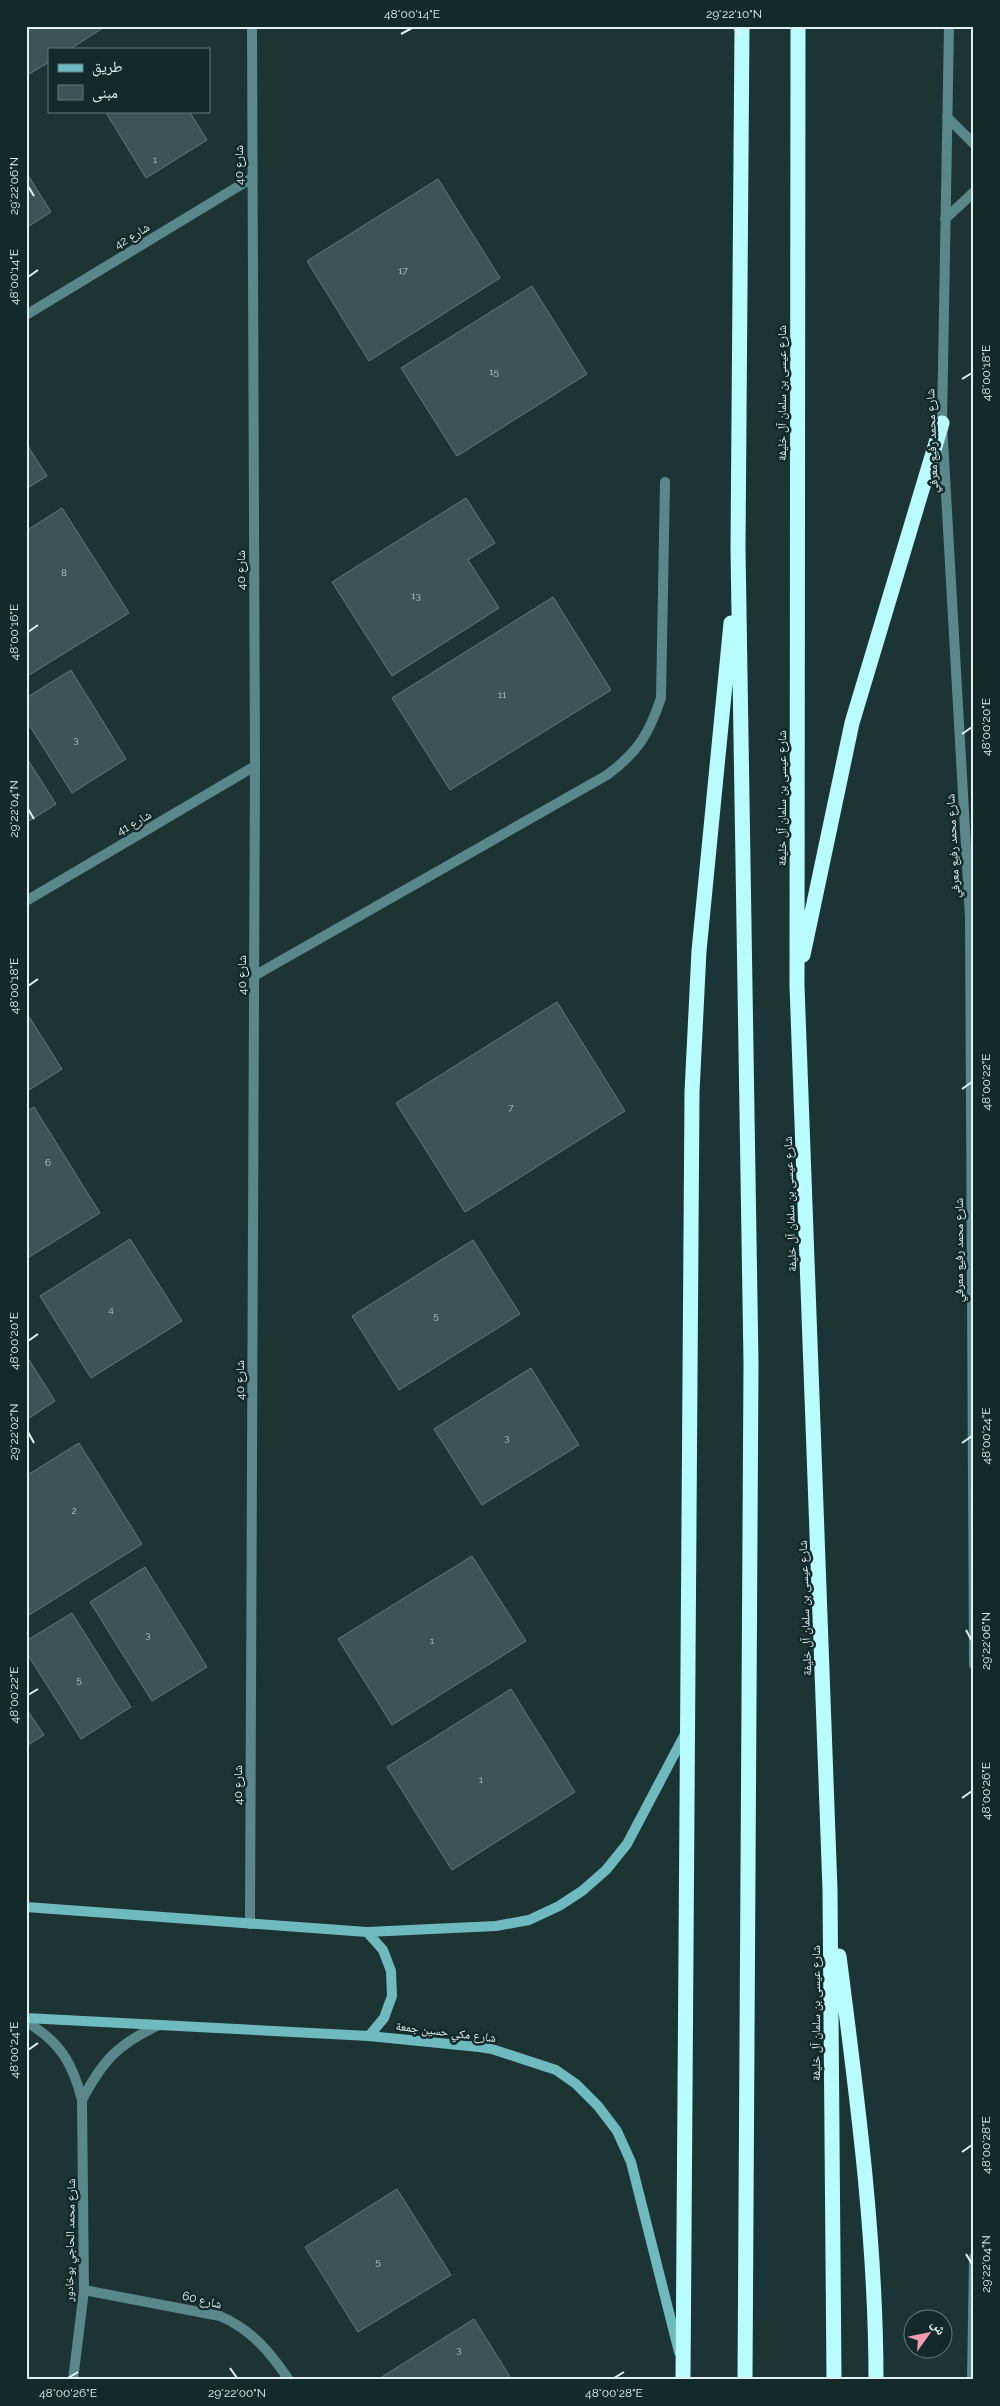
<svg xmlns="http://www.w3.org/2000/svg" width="1000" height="2406" viewBox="0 0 1000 2406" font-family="Raleway,'Noto Naskh Arabic',sans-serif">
  <rect width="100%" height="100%" fill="#1d3435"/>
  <path fill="#3c5455" stroke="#617b7c" d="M26 26H106L70 49H49V62L26 76Z
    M105 111H189L207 140 146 178Z
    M26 172 51 212 26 228Z
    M438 179 500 278 369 361 307 261Z
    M532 286 587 374 457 456 401 368Z
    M26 443 47 476 26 489Z
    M466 498 495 543 468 560 499 608 392 676 332 582Z
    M62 508 129 613 26 677V531Z
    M553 597 611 690 450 790 392 698Z
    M71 670 126 759 72 793 26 720V698Z
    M26 757 56 804 26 823Z
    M557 1002 625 1111 465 1212 396 1103Z
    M26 1012 62 1069 26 1092Z
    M34 1107 100 1213 26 1259V1112Z
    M130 1239 182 1321 91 1378 40 1296Z
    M473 1240 520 1314 399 1390 352 1316Z
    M26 1355 55 1401 26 1420Z
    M531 1368 579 1445 482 1505 434 1429Z
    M79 1443 142 1544 26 1617V1476Z
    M472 1556 526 1641 392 1725 338 1639Z
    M145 1567 207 1667 152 1701 90 1602Z
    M72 1613 131 1707 81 1739 26 1652V1641Z
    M511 1689 575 1792 452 1870 387 1767Z
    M26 1708 44 1735 26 1746Z
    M397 2189 451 2275 358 2332 305 2247Z
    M474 2319 512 2380H377Z"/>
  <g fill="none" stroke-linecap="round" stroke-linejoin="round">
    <path stroke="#5a888a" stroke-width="10" d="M254 976 607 775C638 752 649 734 661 698L665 482"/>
    <path stroke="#5a888a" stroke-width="10" d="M949 26 942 423 970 918 974 1665
      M947 117 974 144
      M945 219 974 192
      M26 315 252 178
      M26 901 255 766
      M250 1924 255 766 252 26
      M26 2022C60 2041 73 2064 82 2100L84 2290 73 2380
      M82 2100C103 2060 118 2044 159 2025
      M84 2290 220 2316C252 2330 270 2352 289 2380
      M972 2380 974 2257"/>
    <path stroke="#6ebabe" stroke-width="10" d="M26 1907 367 1932 496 1926 529 1920 559 1906 582 1891 606 1870 627 1844 685 1734
      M367 1932 383 1950 391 1971 392 1996 384 2018 369 2036
      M26 2018 369 2036 479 2047 492 2049 556 2070 576 2084 598 2106 617 2131 631 2162 679 2352"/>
    <path stroke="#b8fcff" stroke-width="15" d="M742 26 738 549 751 1363 745 2380
      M798 26 797 986 830 1890 834 2380
      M803 955 852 723 942 423
      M839 1956C857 2097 876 2238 876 2380
      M683 2380 692 1092 699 951 731 623"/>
  </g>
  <path fill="none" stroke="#e3f1f2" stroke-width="2" d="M734 28 741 38M401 34 412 28M28 186 34 196M28 277 38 270M962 379 972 373M28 632 38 625M962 734 972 727M28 809 34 819M28 986 38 979M962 1089 972 1082M28 1341 38 1334M28 1432 34 1443M962 1443 972 1436M966 1630 972 1641M28 1695 38 1689M962 1798 972 1791M28 2050 38 2043M962 2152 972 2145M966 2254 972 2264M230 2368 237 2378M68 2378 78 2372M614 2378 624 2372"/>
  <g text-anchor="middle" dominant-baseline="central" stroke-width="5" stroke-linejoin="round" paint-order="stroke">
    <g font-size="10" fill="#b9cacb">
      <text x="155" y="159">1</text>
      <text x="403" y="270">17</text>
      <text x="494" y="371">15</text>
      <text x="64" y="572">8</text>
      <text x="416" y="595">13</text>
      <text x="502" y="694">11</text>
      <text x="76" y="739">3</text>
      <text x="511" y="1107">7</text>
      <text x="48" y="1162">6</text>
      <text x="111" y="1309">4</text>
      <text x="436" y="1315">5</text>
      <text x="507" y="1437">3</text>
      <text x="74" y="1510">2</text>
      <text x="148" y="1634">3</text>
      <text x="432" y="1640">1</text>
      <text x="79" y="1679">5</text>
      <text x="481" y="1779">1</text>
      <text x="378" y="2261">5</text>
      <text x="459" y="2349">3</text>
    </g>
    <g font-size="12" fill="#e3f1f2" stroke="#132a2b">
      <text transform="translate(239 165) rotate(-90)">شارع 40</text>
      <text transform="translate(132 236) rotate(-31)">شارع 42</text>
      <text transform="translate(782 393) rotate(-90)">شارع عيسى بن سلمان آل خليفة</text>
      <text transform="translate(932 441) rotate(-92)">شارع محمد رفيع معرفي</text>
      <text transform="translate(241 570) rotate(-90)">شارع 40</text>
      <text transform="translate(782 798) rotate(-90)">شارع عيسى بن سلمان آل خليفة</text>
      <text transform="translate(134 823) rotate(-30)">شارع 41</text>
      <text transform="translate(953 846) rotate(-93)">شارع محمد رفيع معرفي</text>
      <text transform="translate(242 975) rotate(-90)">شارع 40</text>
      <text transform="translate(790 1204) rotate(-92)">شارع عيسى بن سلمان آل خليفة</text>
      <text transform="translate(959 1250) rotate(-90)">شارع محمد رفيع معرفي</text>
      <text transform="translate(240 1380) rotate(-90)">شارع 40</text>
      <text transform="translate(805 1608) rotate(-92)">شارع عيسى بن سلمان آل خليفة</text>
      <text transform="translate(238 1785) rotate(-90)">شارع 40</text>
      <text transform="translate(816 2013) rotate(-90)">شارع عيسى بن سلمان آل خليفة</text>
      <text transform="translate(446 2032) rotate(7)">شارع مكي حسين جمعة</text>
      <text transform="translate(70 2240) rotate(-89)">شارع محمد الحاجي بوخادور</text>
      <text transform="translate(202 2300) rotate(13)">شارع 60</text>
    </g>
  </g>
  <rect width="1000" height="2406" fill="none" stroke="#132a2b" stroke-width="55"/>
  <rect x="48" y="48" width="162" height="65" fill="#132a2b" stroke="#667a7b"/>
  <rect x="58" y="64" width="25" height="8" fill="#6ebabe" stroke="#667a7b"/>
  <text x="92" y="72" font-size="15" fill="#e3f1f2">طريق</text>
  <rect x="58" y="85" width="25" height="15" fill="#3c5455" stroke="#667a7b"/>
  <text x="92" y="98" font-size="15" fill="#e3f1f2">مبنى</text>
  <g transform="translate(928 2334) rotate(57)"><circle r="24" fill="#132a2b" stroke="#667a7b"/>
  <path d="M0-4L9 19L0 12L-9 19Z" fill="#f29aaf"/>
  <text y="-8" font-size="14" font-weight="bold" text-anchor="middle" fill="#e3f1f2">ش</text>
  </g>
  <rect x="28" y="28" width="944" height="2350" fill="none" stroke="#e3f1f2" stroke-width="2"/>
  <g font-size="12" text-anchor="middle" fill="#e3f1f2">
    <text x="412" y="18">48°00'14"E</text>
    <text x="734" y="18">29°22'10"N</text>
    <text transform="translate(14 186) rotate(-90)" y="4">29°22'06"N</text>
    <text transform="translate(14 277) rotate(-90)" y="4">48°00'14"E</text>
    <text transform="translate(986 373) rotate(-90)" y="4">48°00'18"E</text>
    <text transform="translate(14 632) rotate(-90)" y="4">48°00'16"E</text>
    <text transform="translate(986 727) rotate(-90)" y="4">48°00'20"E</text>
    <text transform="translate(14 809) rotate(-90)" y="4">29°22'04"N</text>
    <text transform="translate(14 986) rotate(-90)" y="4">48°00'18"E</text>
    <text transform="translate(986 1082) rotate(-90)" y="4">48°00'22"E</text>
    <text transform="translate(14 1341) rotate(-90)" y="4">48°00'20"E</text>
    <text transform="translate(14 1432) rotate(-90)" y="4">29°22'02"N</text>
    <text transform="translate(986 1436) rotate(-90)" y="4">48°00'24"E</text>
    <text transform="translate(986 1641) rotate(-90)" y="4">29°22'06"N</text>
    <text transform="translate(14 1695) rotate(-90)" y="4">48°00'22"E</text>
    <text transform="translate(986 1791) rotate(-90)" y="4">48°00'26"E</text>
    <text transform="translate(14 2050) rotate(-90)" y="4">48°00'24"E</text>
    <text transform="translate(986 2145) rotate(-90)" y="4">48°00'28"E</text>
    <text transform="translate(986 2264) rotate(-90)" y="4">29°22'04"N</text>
    <text x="68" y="2397">48°00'26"E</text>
    <text x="237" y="2397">29°22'00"N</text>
    <text x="614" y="2397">48°00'28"E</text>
  </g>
</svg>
